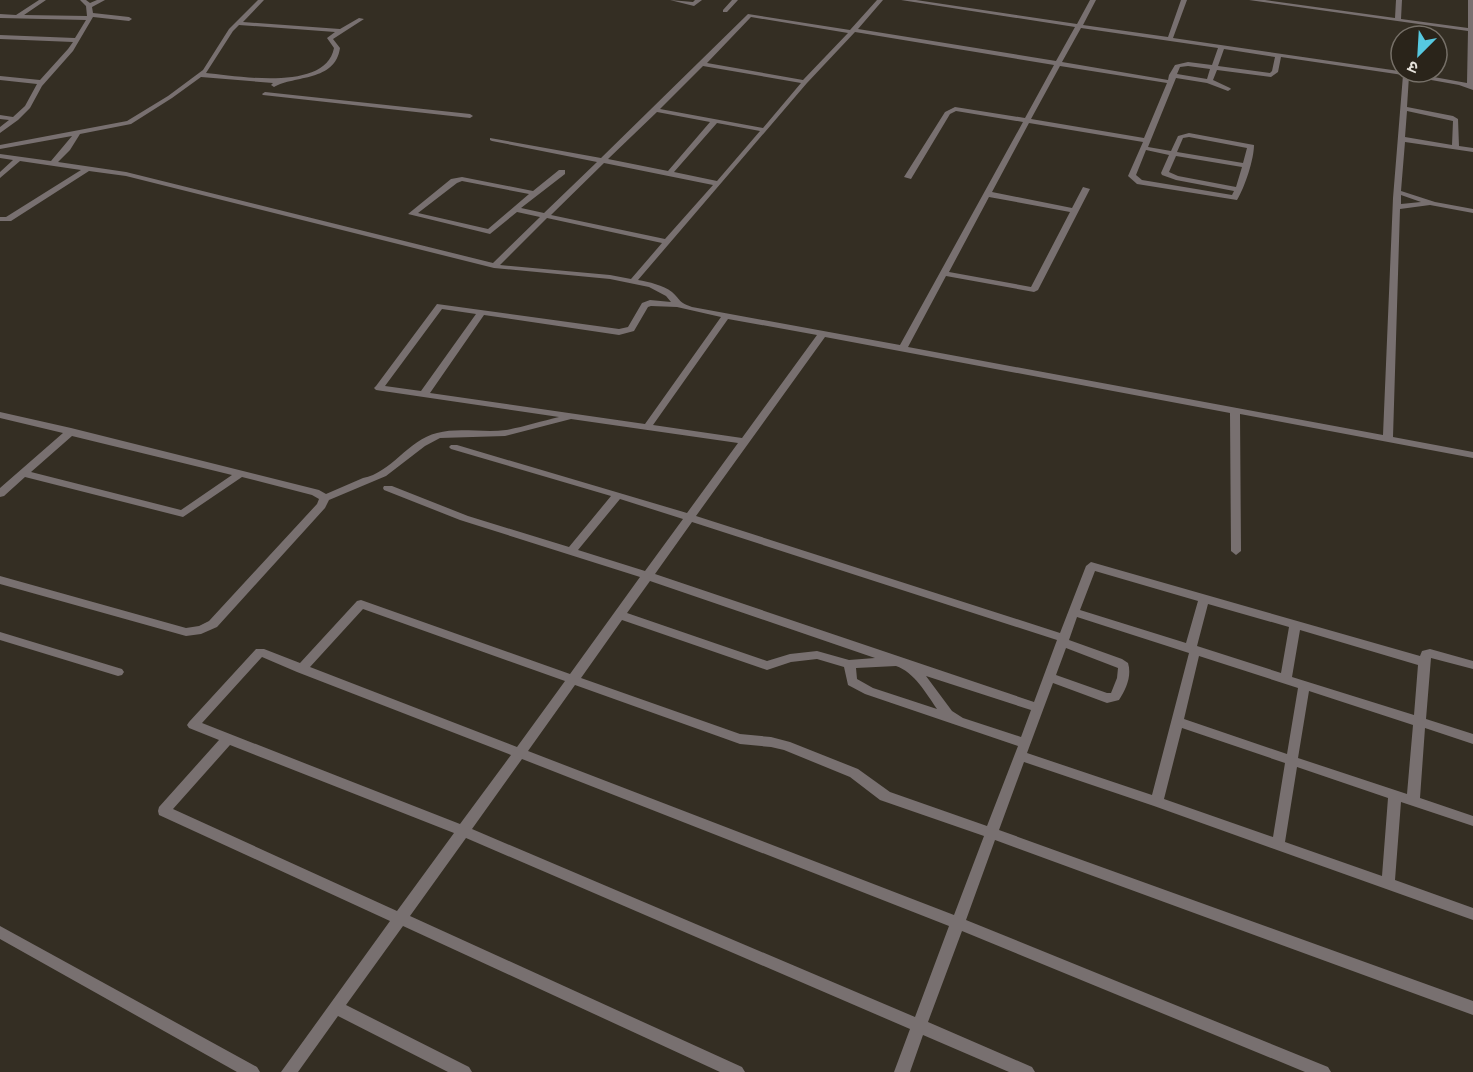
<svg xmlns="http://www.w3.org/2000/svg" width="1473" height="1072" viewBox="0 0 1473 1072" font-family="'Public Sans','Noto Sans Devanagari',sans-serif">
  <rect width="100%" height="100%" fill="#342e23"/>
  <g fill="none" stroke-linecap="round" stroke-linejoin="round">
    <path fill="#787070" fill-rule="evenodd" d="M39 0H46L24 15 87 16 86 6 80 0H86L90 3 97 0H105L92 7 93 13 129 17 132 19 129 21 93 17 73 51 42 86 30 108 18 120 0 133V127L9 120 0 119V115L13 117 25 106 37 84 0 80V76L40 80 68 49 73 42 0 39V35L75 38 86 20 0 18V14L16 15Z
      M258 0H264L243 22 340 29 359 18 364 19 333 39 340 48C335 82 295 75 274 87L271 85 273 83 201 77 172 98 131 124 80 134 70 150 58 162 126 172 493 263 540 217 517 212 490 234 408 214 451 179 462 177 533 191 559 170H565V174L521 208 544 213 597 162 492 141 490 140V138L601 158 748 14 850 30 877 0H883L858 29 1056 61 1075 27 901 0H916L1077 24 1090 0H1096L1083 25 1168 37 1181 0H1187L1173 38 1406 72 1467 83 1468 31 1249 0H1265L1395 18 1396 0H1402L1401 19 1468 28V0H1473V90L1459 85 1409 76 1407 107 1453 116 1458 119 1459 146 1473 148V152L1405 142 1401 191 1435 202 1473 209V213L1430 205 1400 209 1393 437 1473 452V458L1240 414 1241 551 1236 555 1231 551 1230 413 825 337 696 516 1060 633 1086 566 1091 562 1420 656 1422 651 1430 649 1473 661V669L1431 658 1426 719 1473 734V744L1425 728 1420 798 1473 816V826L1401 802 1395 880 1473 908V920L1154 806 1024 762 999 830 1473 1001V1015L995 840 966 920 1328 1067 1331 1072H1305L962 931 928 1022 1032 1067 1035 1072H1009L923 1035 910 1072H894L910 1029 466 838 410 916 742 1067 745 1072H720L403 926 346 1005 469 1067 472 1072H448L338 1016 298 1072H281L390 921 159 815 158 811 159 807 219 740 189 728 187 725 189 722 256 649H264L300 663 357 601 361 600 570 674 640 577 460 520 384 490 383 488 384 486H392L468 516 569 547 611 496 451 449 449 447 451 445H457L687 513 738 443 571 419 505 436 440 438 425 446 386 476 329 500 325 508 217 627 201 634 186 636 0 584V576L186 628 199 626 209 621 317 504 319 499 312 495 242 477 183 517 25 477 4 496 0 497V488L63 433 0 418V412L71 428 319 490 326 494 363 478C391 473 408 440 437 433 458 427 483 433 506 430 523 427 542 421 559 417L376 390 374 388 376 386 437 304 619 329 628 327 642 303 650 300 671 302 666 296 649 287 610 279 494 268 126 176 89 171 11 221H0V217H6L81 170 20 161 0 178V172L13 160 0 158V154L51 161 72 136 0 149V145L127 121 168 96 203 70 229 29ZM751 17 848 33 803 80 707 63ZM239 25 335 32 327 38 334 48C326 92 237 76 206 73L233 31ZM1081 28 1218 48 1212 65 1188 62 1175 65 1169 75 1168 80 1062 62ZM855 32 1054 65 1025 118 955 107 945 112 904 177 911 179 950 114 956 111 1023 122 900 345 692 307C678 302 681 300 672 292 663 285 649 282 638 280L807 83ZM1224 49 1275 57 1272 71 1270 73 1218 66ZM1281 57 1403 75 1393 198 1383 435 908 347 946 276 1034 292 1038 290 1090 189 1083 187 1072 208 992 192 1029 123 1143 142 1128 176 1137 184 1237 200C1245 187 1254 159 1254 145L1189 133 1178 136 1171 151 1148 147 1176 78 1207 83 1228 91 1231 89 1230 88 1213 80 1217 70 1271 77 1278 72ZM703 66 801 83 763 128 660 109ZM1060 66 1167 83 1144 138 1031 119ZM1188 66 1210 69 1207 79 1177 74 1180 67ZM1407 111 1453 121 1452 145 1405 137ZM657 112 710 122 668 171 608 159ZM717 123 760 131 717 181 674 172ZM1189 137 1247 148 1243 163 1177 152 1183 138ZM1146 150 1169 155 1161 173 1162 175 1176 180 1234 191 1232 195 1142 180 1136 175ZM1176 156 1242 167 1236 187 1178 176 1169 172ZM604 163 713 185 665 239 551 215ZM462 181 529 194 488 229 418 213 457 183ZM1401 195 1421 202 1401 204ZM989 197 1070 212 1031 287 949 272ZM547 218 662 243 631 279 610 275 500 265ZM651 306 677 307 721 317 645 424 430 393 484 315 619 335 634 331 648 307ZM442 309 476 314 421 391 385 386ZM728 319 817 335 742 438 653 425ZM72 436 232 475 181 510 31 472ZM620 499 683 519 645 571 578 550ZM692 522 1057 640 1034 702 655 574ZM1095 571 1198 601 1186 643 1080 610ZM650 581 875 658 849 660 817 651 790 654 767 661 627 613ZM1208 604 1289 627 1281 673 1197 646ZM363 609 565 681 517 747 310 667ZM1077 617 1189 653 1152 795 1027 753 1053 683 1107 703 1119 700C1126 689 1132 676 1128 663L1122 659 1069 640ZM622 620 767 670 791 662 817 659 844 667 848 685 865 694 1018 746 987 826 890 792 858 769 790 742 771 737 740 734 581 678ZM1300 630 1418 665 1414 715 1292 677ZM1066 648 1118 668 1117 678 1111 693H1107L1056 675ZM1199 656 1298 688 1287 754 1184 719ZM262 657 297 672 511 755 460 824 202 723ZM896 666C914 672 926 693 937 709L873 688 857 679 856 668ZM926 676 1031 710 1021 737 963 718 952 711ZM575 685 740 744 771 747 784 750 850 777 880 800 984 836 954 915 528 751ZM1309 691 1413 725 1407 794 1298 758ZM1182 728 1285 763 1273 837 1164 799ZM230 745 454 833 397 911 173 809ZM522 759 949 926 915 1017 472 829ZM1297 767 1388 798 1382 876 1285 842Z
      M670 0 693 2 695 0H702L694 6Z
      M732 0H738L727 12H723V10Z
      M265 92 470 114 473 116 470 118 263 95 262 94Z
      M0 632 122 669 124 672 122 675 118 676 0 640Z
      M0 926 257 1067 260 1072H237L0 939Z"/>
  </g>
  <g transform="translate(1419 54) rotate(204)"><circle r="28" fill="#2a241a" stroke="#767068" stroke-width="1.5"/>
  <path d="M0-4.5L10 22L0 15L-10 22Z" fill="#56c9e1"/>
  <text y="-9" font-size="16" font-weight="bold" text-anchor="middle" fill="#e7e3dc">उ</text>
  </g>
</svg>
